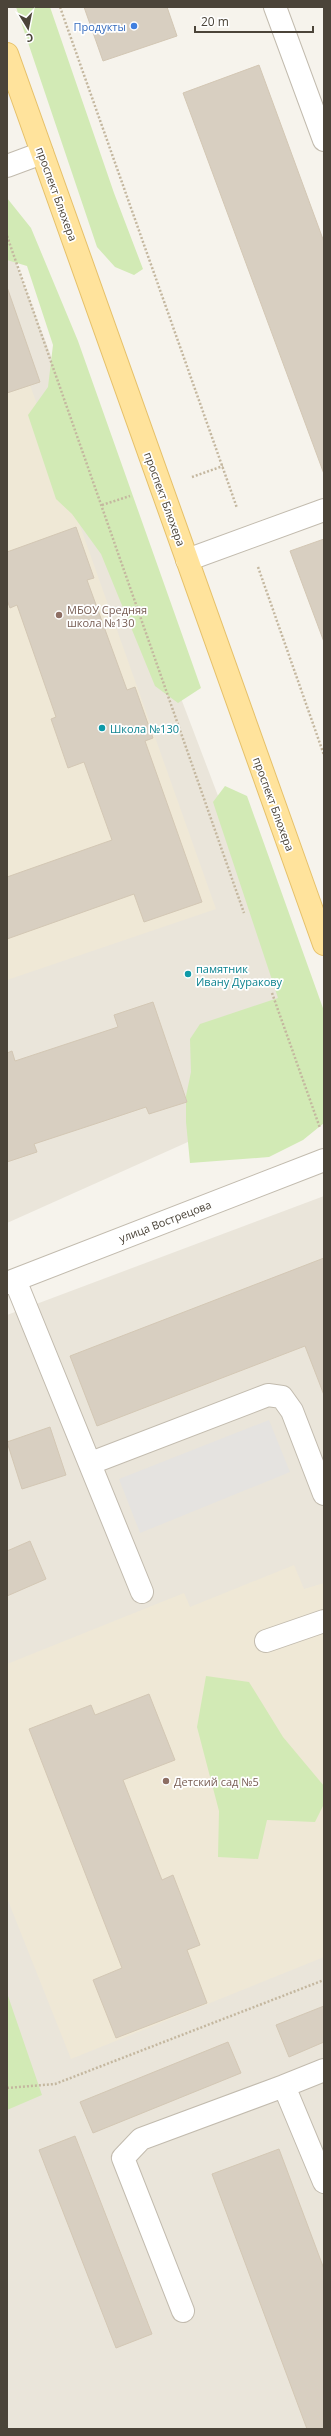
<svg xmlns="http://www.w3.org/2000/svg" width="331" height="2436" viewBox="0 0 331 2436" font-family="'Open Sans',sans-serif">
  <rect width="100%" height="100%" fill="#f6f3ec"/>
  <path fill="#eae5da" d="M7 240 324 1075V1081L7 1223Z
    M324 1196V2429H7V1315Z"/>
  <path fill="#efe8d6" d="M7 320 216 909 7 980Z
    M294 1565 304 1589 324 1583V1957L71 2059 7 1898V1664L184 1593 190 1607Z"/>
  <path fill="#d2eab5" d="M16 7H50L114 193 143 269 134 275 115 267 97 247Z
    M7 198 31 228 78 341 201 688 178 703 155 686 101 554 72 514 56 499 28 415 48 387 53 345 27 266 7 260Z
    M225 786 247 796 324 1011V1123L303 1140 269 1157 190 1163 186 1122V1096L191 1072 190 1039 200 1024 278 998 213 802Z
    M206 1676 249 1682 283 1737 324 1786V1804L315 1822 267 1820 258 1859 218 1857 219 1811 197 1727Z
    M7 1993 42 2095 7 2110Z"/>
  <path fill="#e5e3e0" d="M269 1420 290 1472 140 1533 119 1479Z"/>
  <path fill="#d8cfc1" stroke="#d3c7b4" d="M84 7H167L177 36 103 61Z
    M259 65 324 242V474L183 93Z
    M7 287 40 382 7 393Z
    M76 527 94 578 87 580 127 690 135 687 153 738 145 741 202 902 144 922 134 894 7 939V877L112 840 84 762 68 768 51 719 56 717 17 605 10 608 7 600V552Z
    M324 539V642L290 551Z
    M153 1002 187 1102 149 1114 146 1107 104 1121 34 1144 37 1152 7 1162V1053L12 1051 15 1061 118 1027 114 1015Z
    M324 1258V1395L305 1346 97 1426 70 1356Z
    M50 1427 66 1475 22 1489 7 1442Z
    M30 1541 46 1579 7 1596V1551Z
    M149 1694 175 1760 123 1780 162 1880 173 1875 200 1945 187 1950 207 2003 116 2038 93 1980 122 1968 29 1729 91 1705 95 1715Z
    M324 2006V2042L289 2057 276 2025Z
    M228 2042 241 2073 93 2133 80 2102Z
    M75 2136 152 2334 116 2348 39 2150Z
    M279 2149 324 2269V2429H307L212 2174Z"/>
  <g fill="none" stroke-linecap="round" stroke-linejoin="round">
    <g stroke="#c2bbae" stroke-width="24">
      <path id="minor" d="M275 7 324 140
        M7 166 42 153
        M187 560 324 510
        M15 1280 142 1592
        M7 1283 324 1160
        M91 1463 268 1395 282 1397 292 1411 324 1494
        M266 1641 324 1621
        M284 2086 324 2070
        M183 2311 123 2158 141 2139 284 2086 324 2182"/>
    </g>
    <g stroke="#e6c16a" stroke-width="24">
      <path id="major" d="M7 54 324 944"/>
    </g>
    <path stroke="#c4b79f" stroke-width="2.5" stroke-dasharray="2 2" stroke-linecap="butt" d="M60 7 237 508
      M7 236 244 913
      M192 477 223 466
      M102 505 130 496
      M258 567 324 755
      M272 993 320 1128
      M7 2088 55 2084 324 1980"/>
    <use href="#minor" stroke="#fff" stroke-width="22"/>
    <use href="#major" stroke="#ffe39c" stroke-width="22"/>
  </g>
  <circle fill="#3f7fe0" stroke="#fff" stroke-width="1.5" cx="134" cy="26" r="4"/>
  <g fill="#8d6e63" stroke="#fff" stroke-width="1.5">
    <circle cx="59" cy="615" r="4"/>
    <circle cx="166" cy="1781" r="4"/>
  </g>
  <g fill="#0f9aa8" stroke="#fff" stroke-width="1.5">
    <circle cx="102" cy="728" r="4"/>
    <circle cx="188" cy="974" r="4"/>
  </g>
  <g text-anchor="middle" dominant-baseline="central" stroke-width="3.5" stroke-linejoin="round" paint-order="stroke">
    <g font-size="11" fill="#366cbe" stroke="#fff" text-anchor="end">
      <text x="126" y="26">Продукты</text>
    </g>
    <g font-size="11" fill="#4b4439" stroke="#fff">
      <text transform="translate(57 194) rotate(70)">проспект Блюхера</text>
      <text transform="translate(165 499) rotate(70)">проспект Блюхера</text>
      <text transform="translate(274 804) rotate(70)">проспект Блюхера</text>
      <text transform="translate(165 1221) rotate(-21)">улица Вострецова</text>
    </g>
    <g font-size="11" fill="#785e54" stroke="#fff" text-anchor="start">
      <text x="67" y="609">МБОУ Средняя<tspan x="67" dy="13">школа №130</tspan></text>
      <text x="174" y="1781">Детский сад №5</text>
    </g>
    <g font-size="11" fill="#0d838f" stroke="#fff" text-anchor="start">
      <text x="110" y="728">Школа №130</text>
      <text x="196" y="968">памятник<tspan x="196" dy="13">Ивану Дуракову</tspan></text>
    </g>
  </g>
  <rect width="331" height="2436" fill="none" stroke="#4b4439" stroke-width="16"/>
  <g transform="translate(28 28) rotate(170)" stroke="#ffffff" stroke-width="3" paint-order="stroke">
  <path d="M0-3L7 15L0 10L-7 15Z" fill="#4b4439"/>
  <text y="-6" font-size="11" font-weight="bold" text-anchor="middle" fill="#4b4439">С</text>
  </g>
  <path d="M195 26v6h118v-6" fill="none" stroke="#4b4439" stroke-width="2"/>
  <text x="201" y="26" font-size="12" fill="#4b4439" stroke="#ffffff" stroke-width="3" paint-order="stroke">20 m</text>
</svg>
